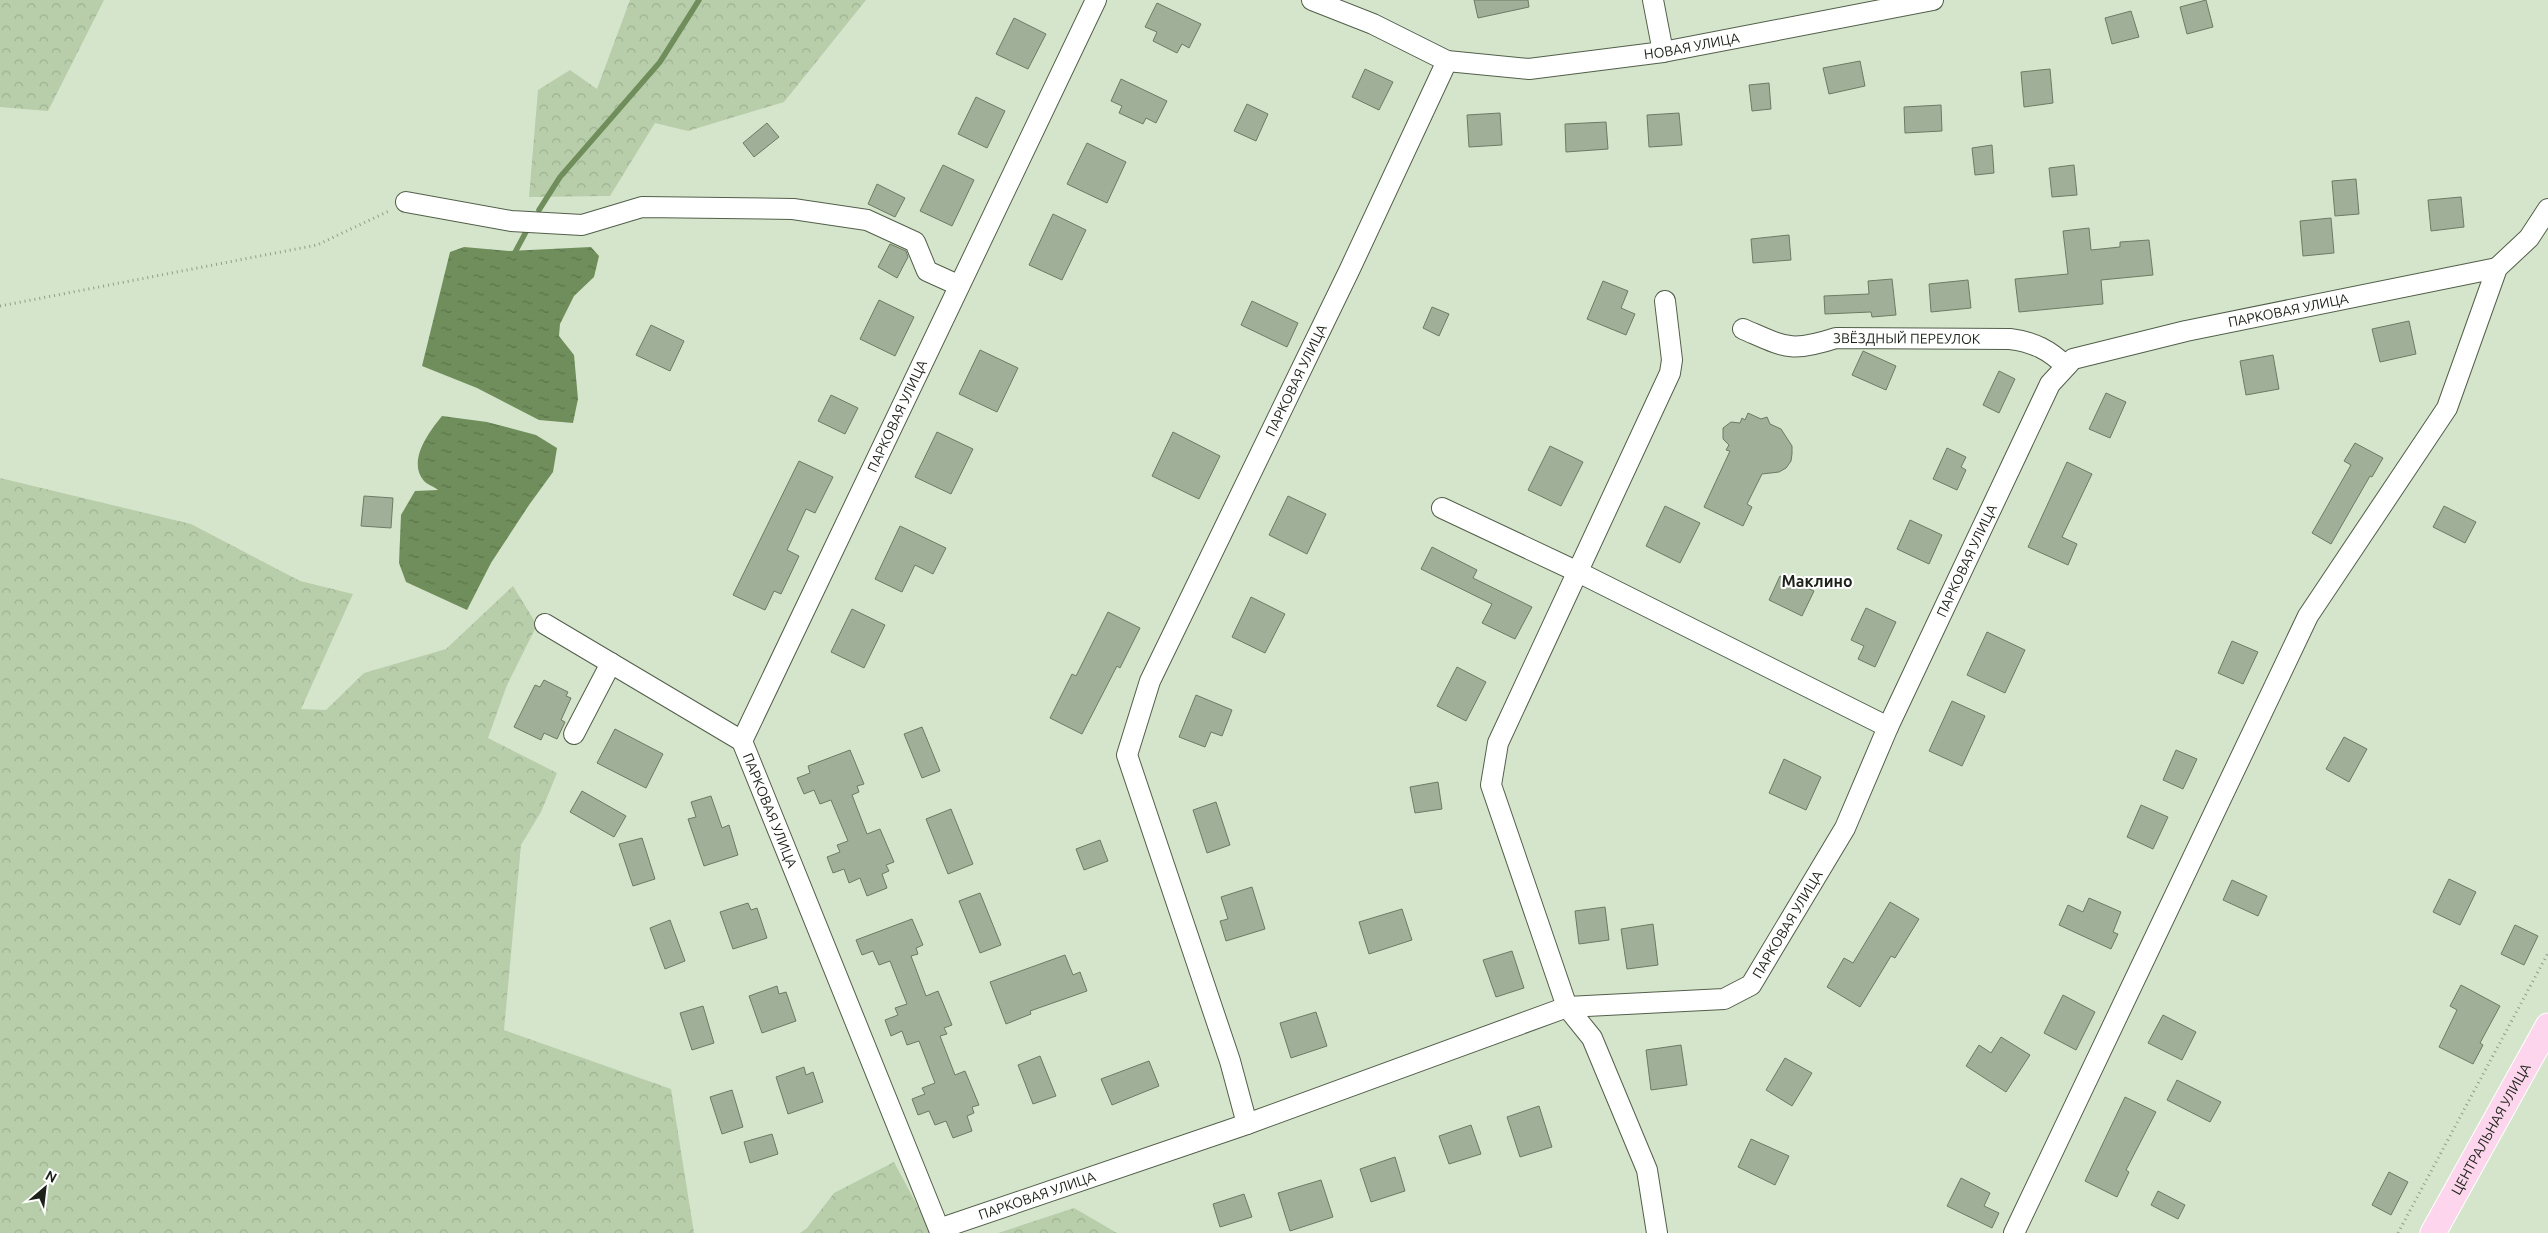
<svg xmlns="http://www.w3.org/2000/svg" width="2548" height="1233" viewBox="0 0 2548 1233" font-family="Ubuntu,sans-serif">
  <defs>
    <pattern id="forest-crowns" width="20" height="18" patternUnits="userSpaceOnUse" patternTransform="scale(1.25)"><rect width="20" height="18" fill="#b8ceaa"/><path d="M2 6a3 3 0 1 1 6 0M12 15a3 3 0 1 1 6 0" fill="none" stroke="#9eb192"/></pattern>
    <pattern id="water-ripples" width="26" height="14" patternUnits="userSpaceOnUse" patternTransform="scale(1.25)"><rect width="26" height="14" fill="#708e5b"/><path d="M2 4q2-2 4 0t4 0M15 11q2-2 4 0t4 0" fill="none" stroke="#5b744a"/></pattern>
  </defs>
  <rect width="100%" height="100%" fill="#d5e5cc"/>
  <path fill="url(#forest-crowns)" d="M0 0H104L48 111 0 107Z
    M630 0H866L784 102 688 131 655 123 610 196 529 197 538 90 570 70 597 89Z
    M0 478 191 524 300 581 353 594 301 709 326 710 364 673 446 649 513 586 537 625 507 685 488 738 557 773 541 812 521 845 504 1030 671 1089 694 1233H0Z
    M894 1162 932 1233H800L807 1228 834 1193Z
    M1074 1208 1117 1233H998Z"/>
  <path fill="url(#water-ripples)" d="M464 247 509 251 591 247 599 256 594 277 574 296 560 324 559 336 574 355 578 399 573 423 539 420 477 388 422 366 450 252Z
    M442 416 487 422 536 435 557 448 553 472 529 505 491 563 467 610 406 582 399 563 401 515 415 491 438 490C435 487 428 485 425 482 406 462 429 432 442 416Z"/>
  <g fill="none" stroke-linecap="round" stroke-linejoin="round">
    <path stroke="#708e5b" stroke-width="5.5" d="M539 210 560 177 660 62 699 0
      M513 256 527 230"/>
  </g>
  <path fill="#a0af97" stroke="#6d7b64" d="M1474 0H1528L1529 7 1478 18Z
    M2206 0 2213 27 2187 34 2180 7Z
    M1157 3 1201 24 1189 48 1182 44 1177 53 1153 41 1157 32 1145 27Z
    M2131 11 2139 37 2112 44 2105 18Z
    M1014 18 1046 34 1028 69 996 54Z
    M1860 61 1865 86 1829 94 1823 68Z
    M1365 69 1393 82 1379 110 1352 97Z
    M2050 69 2053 103 2024 107 2021 72Z
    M1121 79 1167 101 1156 123 1146 118 1143 124 1119 113 1122 106 1111 101Z
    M1769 83 1771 109 1752 111 1749 85Z
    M976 97 1005 111 987 148 958 134Z
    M1247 104 1268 114 1256 141 1234 131Z
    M1941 105 1942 131 1905 133 1904 107Z
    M1500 113 1502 145 1469 147 1467 115Z
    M1679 113 1682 145 1649 147 1647 115Z
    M1606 122 1608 149 1566 152 1565 124Z
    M767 123 779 137 754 157 743 143Z
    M1087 143 1126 162 1107 203 1067 184Z
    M1992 145 1994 173 1975 175 1972 148Z
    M943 165 974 180 952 226 920 211Z
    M2074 165 2077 195 2052 197 2049 168Z
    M2356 179 2359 214 2335 216 2332 181Z
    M877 184 905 198 895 217 868 204Z
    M2461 197 2464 227 2431 231 2428 200Z
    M1053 214 1086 230 1062 280 1029 265Z
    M2331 218 2334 253 2303 256 2300 221Z
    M2089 228 2091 250 2120 247V242L2149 240 2153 275 2101 280 2103 304 2019 312 2015 279 2068 274 2063 231Z
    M1789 235 1791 260 1753 263 1751 239Z
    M890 244 906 251 908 257 897 278 878 267Z
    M1892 279 1896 315 1872 317 1871 312 1825 314 1824 296 1869 294 1868 281Z
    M1968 280 1971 308 1931 312 1929 284Z
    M1603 281 1628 291 1621 308 1635 314 1626 335 1587 319Z
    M879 300 914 317 895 356 860 339Z
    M1252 301 1298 323 1287 347 1241 325Z
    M1432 307 1449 314 1439 336 1423 328Z
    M2409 321 2416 354 2380 362 2372 329Z
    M651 325 684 341 670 371 636 355Z
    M980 350 1018 368 997 412 959 394Z
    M1863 351 1896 366 1886 390 1852 375Z
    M2273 355 2279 389 2246 395 2240 361Z
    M1999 371 2015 379 1999 413 1983 405Z
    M2106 393 2126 402 2110 438 2089 429Z
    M831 395 858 408 845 434 818 421Z
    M1748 413 1761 419 1767 417 1770 424 1781 429 1792 446V454L1791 461 1786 468 1779 472 1762 474 1747 504 1752 507 1743 526 1704 507 1730 451 1726 450 1729 445 1723 439V428L1731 422 1740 423 1742 418 1745 420Z
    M937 432 973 449 951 494 915 477Z
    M1173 432 1220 456 1199 499 1152 476Z
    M2355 443 2383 458 2372 477 2370 476 2331 544 2312 533 2351 465 2344 461Z
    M1550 446 1583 462 1561 506 1528 490Z
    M1947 448 1966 457 1961 467 1966 470 1957 490 1933 479Z
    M799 461 833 477 815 513 806 509 787 550 799 556 781 594 774 591 765 610 733 595Z
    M2067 462 2092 474 2062 537 2077 544 2068 565 2028 547Z
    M364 496 393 498 391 528 361 526Z
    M1288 496 1326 514 1307 554 1269 535Z
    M1665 506 1700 523 1680 563 1646 546Z
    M2444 506 2476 522 2465 543 2433 527Z
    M1910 520 1942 535 1929 564 1897 549Z
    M900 526 946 548 933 574 915 565 902 592 875 579Z
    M1432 547 1477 570 1473 578 1532 607 1515 639 1482 623 1492 604 1421 569Z
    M1780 576 1814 591 1802 616 1769 600Z
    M1251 597 1285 614 1265 653 1232 637Z
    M1866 608 1896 622 1875 667 1858 659 1864 646 1851 640Z
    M852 609 885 625 864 668 831 652Z
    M1108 612 1140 628 1120 668 1117 666 1082 734 1050 718 1072 674 1076 676Z
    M1987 632 2025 650 2005 693 1967 675Z
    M2232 641 2258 652 2243 684 2218 673Z
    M1457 667 1486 682 1466 721 1437 706Z
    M544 680 568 692 566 696 571 698 561 720 565 722 557 739 544 733 541 740 514 727 535 685 540 687Z
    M1196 695 1232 710 1222 736 1211 732 1205 747 1179 737Z
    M1952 701 1985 716 1962 766 1929 751Z
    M922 727 940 771 922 778 904 734Z
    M615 729 663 754 646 788 597 763Z
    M2344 737 2367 749 2349 782 2326 769Z
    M850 750 864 784 857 786 859 792 852 795 867 834 880 829 894 862 886 865 889 871 882 874 887 888 867 896 860 878 849 883 844 869 833 873 827 857 840 852 837 845 848 841 831 800 820 804 814 790 804 794 797 778 810 773 808 766Z
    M2176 750 2197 759 2183 789 2163 780Z
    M1784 759 1821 777 1806 810 1769 793Z
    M1438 782 1442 809 1415 813 1410 787Z
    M582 791 626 816 614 837 570 812Z
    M711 796 722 828 729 825 738 855 704 866 688 819 696 817 691 802Z
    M1216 802 1230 845 1207 853 1193 810Z
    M2141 805 2168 817 2153 849 2127 837Z
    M951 809 973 864 948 874 926 819Z
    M642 838 655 879 633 886 619 844Z
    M1100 840 1108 861 1084 870 1076 849Z
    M2449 879 2476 892 2460 925 2433 912Z
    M2232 880 2267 896 2258 916 2223 900Z
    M1252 887 1265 929 1226 941 1220 921 1228 919 1221 897Z
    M980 893 1001 945 980 953 959 901Z
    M2089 898 2121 912 2113 932 2118 934 2111 949 2059 925 2068 905 2083 912Z
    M1890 902 1919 919 1895 958 1891 956 1860 1007 1827 987 1844 958 1853 963Z
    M748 903 751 910 757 908 767 938 733 949 720 912Z
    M1605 907 1609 940 1579 944 1575 911Z
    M1402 909 1412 940 1369 954 1359 922Z
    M912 919 923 945 916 948 918 954 911 956 926 996 938 991 952 1025 944 1028 947 1034 940 1036 955 1075 965 1071 979 1105 972 1107 974 1113 967 1116 972 1131 953 1138 946 1121 935 1125 929 1111 918 1115 912 1099 925 1094 922 1088 935 1083 919 1041 907 1045 902 1031 891 1036 885 1020 898 1015 895 1008 907 1004 890 961 879 965 873 951 862 955 856 940Z
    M670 920 685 961 665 969 650 928Z
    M1653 924 1658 965 1627 969 1621 929Z
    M2515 925 2538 936 2524 965 2501 954Z
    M1512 951 1524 988 1496 997 1483 960Z
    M1065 955 1073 975 1080 972 1087 991 1030 1011 1031 1014 1006 1024 990 982Z
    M2461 985 2500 1006 2480 1043 2483 1045 2473 1064 2439 1047 2457 1010 2450 1006Z
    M777 986 779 994 786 992 796 1021 762 1033 749 996Z
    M2063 995 2095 1012 2076 1050 2044 1033Z
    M703 1006 714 1043 692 1050 680 1013Z
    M1316 1012 1327 1046 1291 1058 1280 1023Z
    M2163 1015 2196 1032 2182 1060 2148 1043Z
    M2001 1037 2030 1055 2006 1092 1966 1066 1979 1045 1991 1053Z
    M1681 1045 1687 1085 1651 1090 1646 1050Z
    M1040 1056 1056 1096 1033 1104 1018 1065Z
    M1785 1058 1812 1073 1792 1106 1766 1090Z
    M1149 1061 1159 1086 1112 1105 1101 1079Z
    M804 1067 806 1075 813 1072 823 1102 788 1114 776 1077Z
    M2177 1080 2221 1102 2210 1122 2167 1100Z
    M732 1090 743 1127 722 1134 710 1097Z
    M2125 1097 2156 1112 2126 1170 2129 1172 2117 1197 2085 1181Z
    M1539 1106 1552 1147 1520 1157 1507 1117Z
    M1471 1125 1481 1154 1449 1164 1439 1136Z
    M772 1134 778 1154 750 1163 744 1142Z
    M1751 1139 1789 1156 1775 1185 1738 1167Z
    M1395 1157 1405 1191 1371 1202 1360 1169Z
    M2389 1172 2408 1182 2391 1215 2372 1205Z
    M1961 1178 1990 1193 1984 1206 1999 1213 1992 1228 1947 1206Z
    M1321 1180 1333 1217 1290 1231 1278 1193Z
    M2158 1191 2185 1205 2178 1219 2151 1205Z
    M1244 1194 1252 1217 1220 1227 1213 1204Z"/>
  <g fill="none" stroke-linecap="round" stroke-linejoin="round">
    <g stroke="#525f4a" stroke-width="22">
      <g id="minor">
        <path id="s1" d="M1096 0 742 741 939 1229 1247 1124 1567 1007 1724 999 1751 985 1845 828 1888 727 2050 384 2073 359 2186 331 2497 268"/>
        <path id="s2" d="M1312 0 1373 24 1447 61 1529 69 1663 52 1933 0"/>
        <path d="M1653 0 1663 52"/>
        <path d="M406 202 511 221 582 225 642 207 793 209 867 220 915 242 927 271 958 285"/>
        <path id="s3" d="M1743 329C1785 347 1790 353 1836 338L2010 339C2034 342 2049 350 2066 366"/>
        <path d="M1442 508 1578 572 1888 727"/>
        <path d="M545 624 742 741"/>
        <path d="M574 734 611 663"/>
        <path id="s4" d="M1247 1124 1230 1061 1127 755 1150 681 1349 271 1447 61"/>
        <path d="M1657 1233 1647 1170 1592 1038 1567 1007 1491 785 1498 743 1670 373 1672 360 1665 301"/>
        <path d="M2014 1233 2308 616 2447 408 2497 268 2529 238 2548 209"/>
      </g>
    </g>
    <g stroke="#fff" stroke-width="27">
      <g id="major">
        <path id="s5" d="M2433 1233 2548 1026"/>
      </g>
    </g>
    <path stroke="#919d8a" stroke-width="3" stroke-dasharray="1 4" stroke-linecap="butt" d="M0 306 317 245 391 210
      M2398 1233 2548 953"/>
    <use href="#minor" stroke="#fff" stroke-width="20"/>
    <use href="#major" stroke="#fdd6ed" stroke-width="25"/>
  </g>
  <g text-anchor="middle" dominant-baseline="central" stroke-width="4" stroke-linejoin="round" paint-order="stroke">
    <g font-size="14" fill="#1d2219" stroke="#fff">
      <text stroke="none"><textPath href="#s2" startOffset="395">НОВАЯ УЛИЦА</textPath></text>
      <text stroke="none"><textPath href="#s1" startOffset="3128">ПАРКОВАЯ УЛИЦА</textPath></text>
      <text stroke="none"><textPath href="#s3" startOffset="168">ЗВЁЗДНЫЙ ПЕРЕУЛОК</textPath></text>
      <text stroke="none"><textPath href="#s4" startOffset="800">ПАРКОВАЯ УЛИЦА</textPath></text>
      <text transform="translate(897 416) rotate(-65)">ПАРКОВАЯ УЛИЦА</text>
      <text stroke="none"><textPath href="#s1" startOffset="2678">ПАРКОВАЯ УЛИЦА</textPath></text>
      <text stroke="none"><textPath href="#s1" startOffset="896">ПАРКОВАЯ УЛИЦА</textPath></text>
      <text stroke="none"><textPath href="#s1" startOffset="2272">ПАРКОВАЯ УЛИЦА</textPath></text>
      <text stroke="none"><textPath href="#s5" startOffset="119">ЦЕНТРАЛЬНАЯ УЛИЦА</textPath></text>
      <text stroke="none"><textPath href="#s1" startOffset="1451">ПАРКОВАЯ УЛИЦА</textPath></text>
    </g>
    <g font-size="16" font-weight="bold" fill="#1d2219" stroke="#fff">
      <text x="1817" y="581">Маклино</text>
    </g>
  </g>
  <g transform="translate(45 1188) rotate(28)" stroke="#ffffff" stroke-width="4" paint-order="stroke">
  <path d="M0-4L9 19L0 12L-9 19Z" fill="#1d2219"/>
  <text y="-8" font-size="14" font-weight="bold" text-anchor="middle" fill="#1d2219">N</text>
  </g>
</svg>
